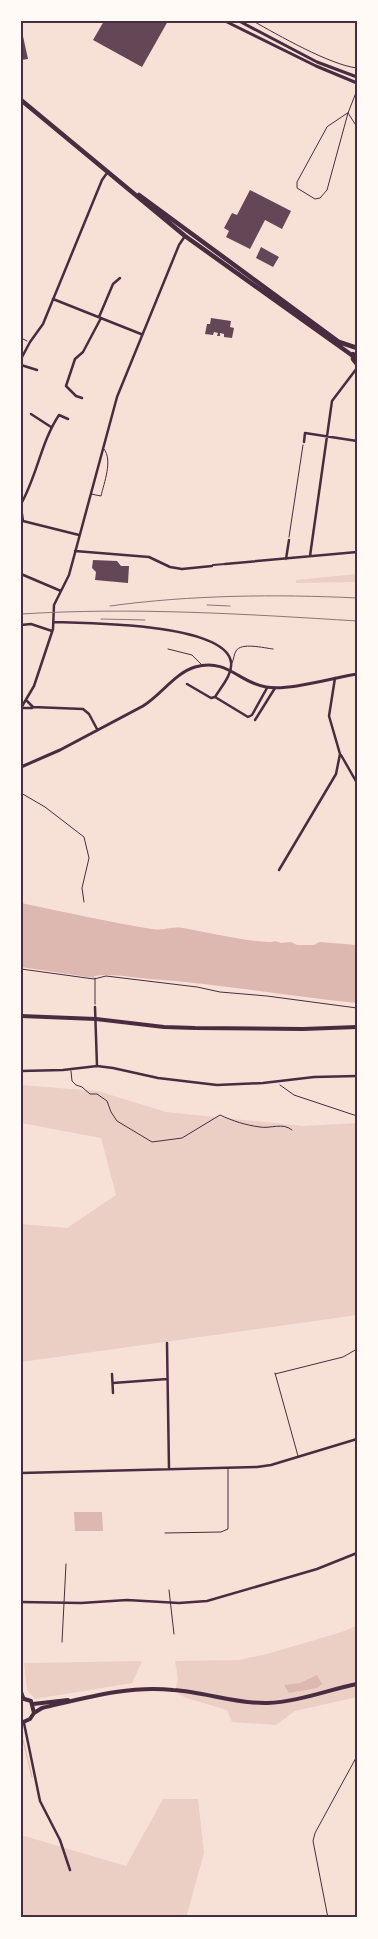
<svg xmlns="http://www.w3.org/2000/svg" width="378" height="1939" viewBox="0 0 378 1939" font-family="Figtree,sans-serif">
  <rect width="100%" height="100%" fill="#f7e1d7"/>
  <path fill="#ebcfc5" d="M357 574V582L296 583V580Z
    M21 1085 98 1091 166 1112 303 1126 357 1123V1315L21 1362V1224L67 1228 116 1195 101 1138 21 1123Z
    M357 1625V1697L295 1711 276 1725 232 1722 227 1710 186 1698 175 1692 178 1679 175 1661 239 1660 267 1654 345 1631Z
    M142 1661 132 1683 35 1699 27 1690 24 1663Z
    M163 1799H198L204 1853 186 1918H21V1835L126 1866Z"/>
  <path fill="#dcb8b0" d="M21 903C65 912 108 922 152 929 162 931 173 926 182 928 197 930 266 946 275 941L281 943 291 942 297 945H314L319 942 357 945V1003C288 996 220 984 151 979 132 978 114 973 94 976V978L21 967Z
    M74 1512H102L103 1531H75Z
    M317 1675 322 1684 317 1688 289 1693 284 1685 300 1683Z"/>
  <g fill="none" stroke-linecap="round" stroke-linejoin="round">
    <path stroke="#dcb8b0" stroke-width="1" d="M21 1732 32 1777"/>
  </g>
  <path fill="#644757" d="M104 21H168L142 67 93 40Z
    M21 27 28 59 21 60Z
    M250 190 291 211 282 229 265 220 250 249 226 237 229 231 224 228 232 213 237 215Z
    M261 247 279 257 273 267 256 258Z
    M211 318 231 321 230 327 234 328 232 338 224 337V334L220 333V336H217L218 333 214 332 213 335 205 334 207 324H210Z
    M93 560 117 561 121 566H129L128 583 95 580 96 572 92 568Z"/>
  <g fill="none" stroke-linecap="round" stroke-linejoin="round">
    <path stroke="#4a2c40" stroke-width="1" d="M21 338 27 341
      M289 537 303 445
      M21 793 45 807 84 837 89 858 82 888 84 902
      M21 969 94 979 106 976 197 987 220 992 267 996 357 1008
      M95 978V1004
      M71 1071 72 1081 76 1085 82 1087 90 1094H97L107 1101 111 1112 117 1121 152 1142 182 1138 220 1115C233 1121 245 1125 260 1127 270 1129 283 1122 292 1130
      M280 1085 294 1095 357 1116
      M328 1918 313 1841 315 1833 357 1756"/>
    <path stroke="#4a2c40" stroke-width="1" d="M253 21C278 35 330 65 357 68
      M357 90 348 113 357 127
      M348 113 327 190 320 198 315 199 297 188V182L327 127Z
      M91 494 101 496C104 483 113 460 104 449
      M168 649 192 655 202 665
      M232 663C234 659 234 654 236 651 241 642 264 648 273 649
      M275 1373 298 1456
      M275 1374 343 1357 357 1349
      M165 1533 221 1532 228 1529V1469
      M169 1590 174 1634
      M62 1642 66 1564"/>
    <path stroke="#4a2c40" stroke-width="2" d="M213 565 225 564"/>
    <path stroke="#4a2c40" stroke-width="2.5" d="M53 299 141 334
      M99 317 113 284 120 278
      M21 359 30 342 43 324 102 180 107 173
      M21 365 37 370
      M82 398 76 396 66 386 75 359 83 352 101 318
      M31 414 51 427
      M304 442 305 433 357 441
      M21 504C37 476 41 442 59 415L68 419
      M21 508 23 521 79 535
      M75 551 149 557 170 567 182 569 212 566
      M310 556 332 401 357 368
      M286 559 289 540
      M225 564 357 552
      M21 574 61 591
      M54 622C85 623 225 623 231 662 233 674 221 687 215 697L248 717 252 715 267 688
      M21 625 31 624 52 631
      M187 684 211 698 215 697
      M27 701 33 707 83 709 89 714 97 729
      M21 708 34 686 53 629 54 605 69 575 117 397 179 245 185 236
      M21 708H32
      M255 720 275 688
      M341 755 357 783
      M279 870 336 774 340 754 329 716 335 678
      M95 1007 97 1066
      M21 1071 63 1070 97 1066 113 1068 158 1078 217 1085 263 1083 314 1077 357 1076
      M167 1343 169 1469
      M112 1374 113 1393
      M113 1383 167 1379
      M21 1473 257 1467 271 1465 357 1439
      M21 1602 81 1603 127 1600 179 1603 207 1601 317 1569 357 1553
      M21 1690 24 1698
      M24 1723 40 1801 60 1840 70 1870"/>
    <path stroke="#4a2c40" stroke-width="3" d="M225 21 316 66 357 83
      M239 21 317 62 357 77
      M21 767 60 750 143 706C161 695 175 673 195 667 228 658 239 683 266 687 290 691 332 678 357 674"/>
    <path stroke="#4a2c40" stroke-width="4" d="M21 1016 96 1019 164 1027 195 1028 303 1029 357 1027
      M21 1698 31 1701 34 1713
      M33 1704 68 1700
      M21 1723 30 1719 34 1713 42 1708C85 1698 129 1685 173 1690 205 1692 236 1704 267 1703 298 1702 327 1690 357 1684"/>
    <path stroke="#4a2c40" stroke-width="4.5" d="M21 100 185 236 353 356
      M139 195 339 342 357 348
      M353 354V359L357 364"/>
    <path stroke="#8f747c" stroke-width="1" d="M207 605 230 606
      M110 606C190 595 276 594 357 598
      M21 614C133 607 245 614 357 621
      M101 619 145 620"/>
  </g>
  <rect width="378" height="1939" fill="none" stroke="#fffaf5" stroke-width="45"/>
  <rect x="22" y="22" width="334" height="1894" fill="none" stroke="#4a2c40" stroke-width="2"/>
</svg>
